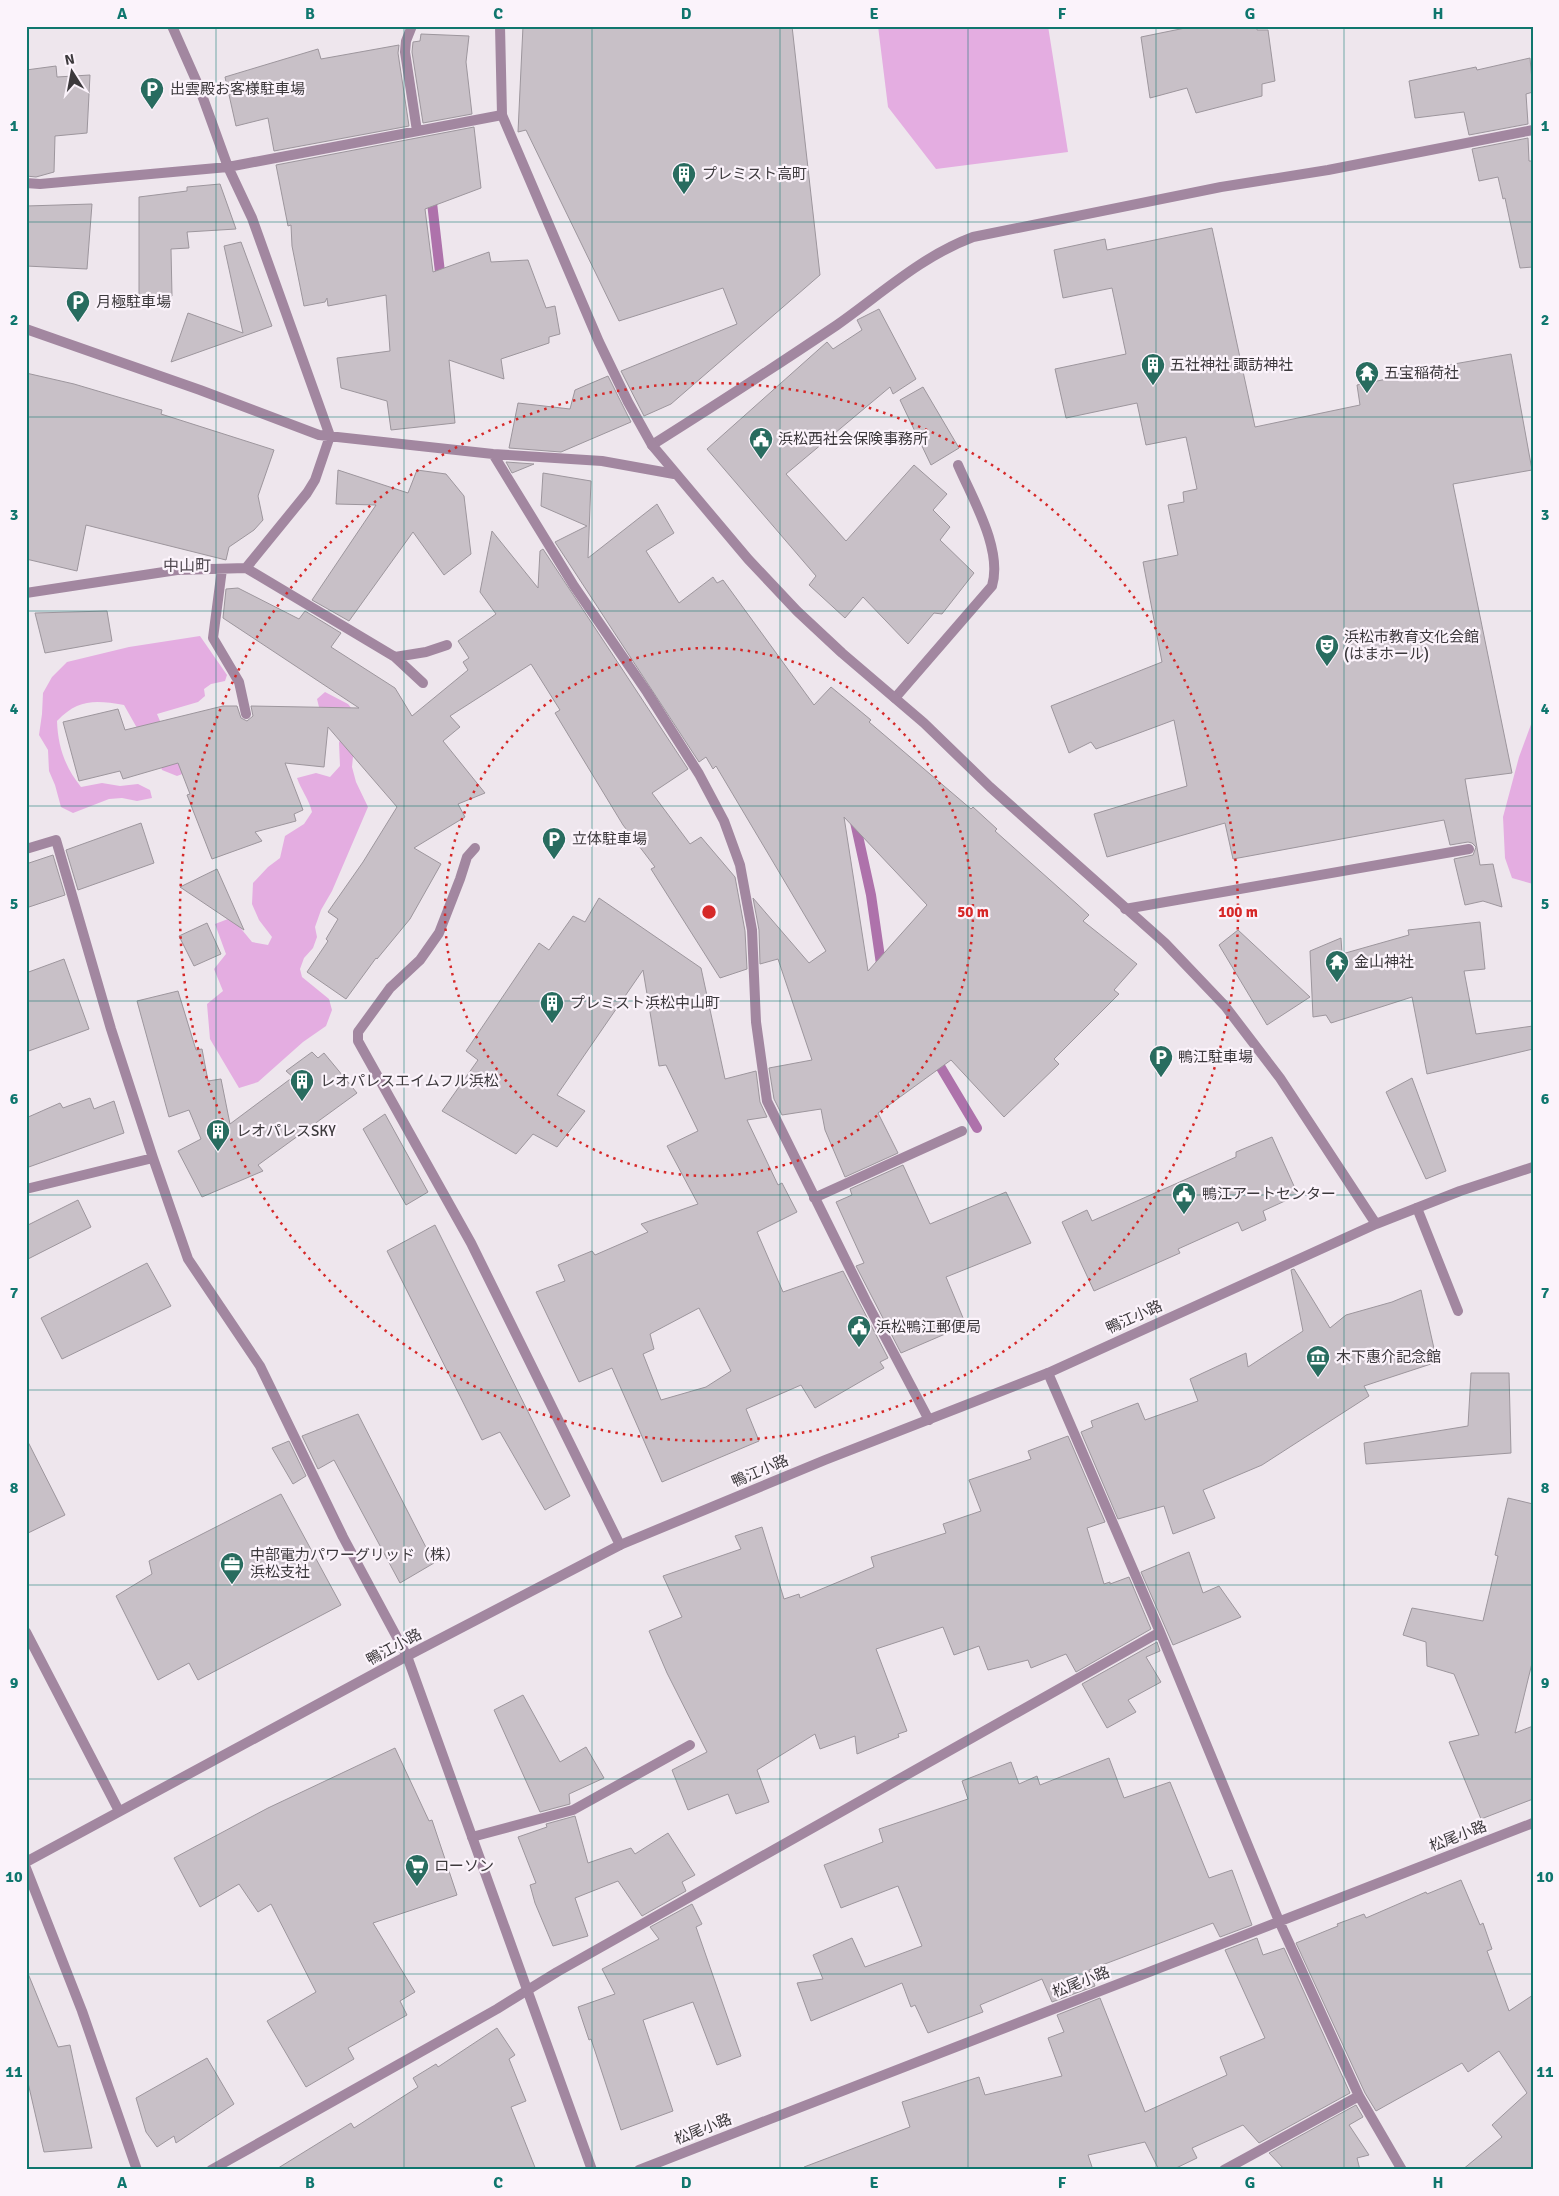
<svg xmlns="http://www.w3.org/2000/svg" width="1559" height="2196" viewBox="0 0 1559 2196" font-family="Signika,'Noto Sans JP',sans-serif">
  <rect width="100%" height="100%" fill="#eee6ed"/>
  <path fill="#e4ade1" d="M878 26H1048L1068 152 936 169 888 107Z
    M200 636 227 675 225 681 211 684 204 689 205 696 198 702 157 714 163 728 193 770 177 776 162 770 156 752 137 728 124 705C95 700 78 699 57 721 58 747 65 767 81 787L102 783 120 786 138 784 150 790 152 798 137 801 122 798 109 799 73 813 61 807 55 785 49 771 48 750 39 735 42 714 43 693 52 677 67 662 129 647Z
    M325 692 348 704 357 715 352 767 356 782 368 807 332 891 321 910 315 927 317 937 313 948 304 958 300 969 302 977 329 999 332 1010 326 1026 303 1042 258 1082 239 1088 210 1039 207 1004 223 991 214 969 226 954 215 924 228 919 238 925 252 942 268 945 272 937 259 920 252 904 253 883 268 867 280 858 285 836 304 824 312 812C309 799 301 790 297 778L316 773 330 777 340 766 339 743 343 728 330 710 319 707 317 699Z
    M1533 719V884L1512 878 1505 858 1503 817 1519 757Z"/>
  <g fill="none" stroke-linecap="round" stroke-linejoin="round">
    <path stroke="#ae72ab" stroke-width="10" d="M431 194 441 281
      M855 822 871 895 882 971
      M934 1056 977 1128"/>
  </g>
  <path fill="#c8c0c7" stroke="#9d969d" fill-rule="evenodd" d="M523 26H792L820 275 671 404 644 416 621 371 737 324 723 288 619 321 526 130 518 132Z
    M1195 26H1257V30H1268L1275 81 1262 84V96L1196 113 1187 88 1150 98 1141 37Z
    M421 34 469 36 466 62 472 114 423 123 412 52 413 42 420 41Z
    M399 45 398 53 409 126 274 151 268 118 236 126 225 77 318 49 321 59Z
    M1530 58 1533 92 1526 94 1528 124 1469 135 1464 112 1415 118 1409 81 1476 67 1477 70Z
    M56 66 57 77 90 75 87 133 55 136 54 172 36 177 26 176V70Z
    M474 127 481 188 425 209 433 272 489 252 491 262 528 260 546 308 555 306 560 334 549 337V343L501 359 504 379 449 360 455 423 391 430 387 401 341 388 337 358 390 351 386 295 328 306 327 298 325 302 304 306 292 246 291 225 288 226 276 165Z
    M1528 138 1529 161H1533V267L1520 268 1505 198 1503 199 1498 177 1479 181 1472 149Z
    M220 184 236 229 187 232 189 248 171 249 172 296 139 298V197L187 191V187Z
    M92 204 87 269 26 266V206Z
    M1212 228 1255 427 1360 405 1357 385 1392 378 1391 375 1511 354 1532 470 1453 484 1512 773 1465 779 1480 865 1493 864 1502 907 1483 901 1465 905 1454 859 1473 855 1476 847 1472 843 1468 842 1450 845 1444 820 1233 859 1225 823 1107 857 1094 814 1187 786 1174 720 1096 749 1091 742 1069 753 1051 706 1162 662 1143 562 1178 555 1168 505 1184 502 1183 492 1197 489 1186 437 1146 445 1137 403 1066 418 1055 369 1126 354 1112 288 1063 298 1054 250 1105 239 1107 250Z
    M241 242 272 326 171 362 188 313 243 333 224 246Z
    M879 309 916 379 893 394 890 387 786 474 846 541 914 465 947 494 933 510 950 527 940 540 974 573 942 614 934 613 908 644 863 597 845 618 809 585 816 576 707 449 827 342 833 349 862 330 857 320Z
    M26 373 74 384 162 410 161 414 274 450 258 496 263 520 254 530 229 547 226 560 86 525 77 571 26 559Z
    M608 376 631 422 561 452 509 448 518 403 570 409 575 390Z
    M923 387 959 448 931 465 900 400Z
    M506 462 534 464 512 473Z
    M338 470 408 493 417 470 446 474 464 496 471 554 444 575 413 532 349 621 312 600 376 505 336 504Z
    M543 473 591 481 588 558 657 504 674 533 646 551 679 603 713 577 717 583 723 580 814 705 831 687 871 720 869 722 971 809 973 807 997 829 995 831 1077 904 1089 915 1083 921 1137 964 1114 990 1119 994 1054 1059 1059 1064 1004 1117 951 1060 878 1113 898 1153 845 1177 825 1130 821 1109 782 1115 774 1099 769 1068 812 1060 778 959 760 964 759 930 753 898 809 963 826 951 716 766 713 769 706 757 699 762 555 542 587 526 541 506ZM844 817 927 905 868 971Z
    M492 531 538 588 540 551 543 549 688 769 652 793 690 844 701 837 735 877 745 931 747 969 720 978 651 869 655 867 623 825 555 713 560 710 531 664 450 716 460 727 443 741 485 793 458 804 465 817 414 848 441 864 410 919 377 959 376 958 346 999 307 972 328 941 326 939 338 919 328 912 363 862 397 807 328 727 324 767 285 763 303 810 294 814 296 821 255 832 262 841 212 859 187 795 190 794 178 763 123 779 120 771 79 781 63 722 118 709 125 730 223 706H237L241 718 247 721 253 716 251 706 359 708 223 618 226 589 238 588 299 619 305 611 341 633 331 647 395 688 412 716 468 670 463 662 469 658 458 641 496 614 480 592Z
    M107 611 112 641 45 653 35 613Z
    M141 823 154 863 78 890 66 850Z
    M53 855 65 895 26 908V864Z
    M217 869 244 930 180 887Z
    M599 898 701 968 725 1079 756 1071 760 1102 767 1117 747 1120 778 1185 782 1183 797 1212 757 1232 783 1292 843 1271 888 1358 880 1362 884 1368 815 1408 801 1385 746 1409 759 1441 662 1482 612 1368 579 1382 536 1292 565 1281 558 1265 592 1251 595 1255 648 1232 641 1224 698 1204 667 1146 698 1131 666 1065 659 1066 643 970 557 1095 585 1111 557 1147 533 1134 516 1154 442 1111 478 1060 466 1051 539 943 549 950 573 916 585 922ZM699 1308 731 1371 706 1387 661 1400 643 1354 654 1349 650 1334Z
    M1480 922 1485 969 1464 971 1476 1034 1533 1026V1049L1427 1074 1412 997 1331 1023 1326 1015 1313 1017 1310 951 1341 938 1342 954 1409 935 1408 930Z
    M207 923 221 954 194 966 179 936Z
    M1238 930 1310 997 1267 1025 1219 945Z
    M64 959 89 1029 26 1052V973Z
    M178 991 196 1050 202 1049 208 1081 221 1079 230 1124 293 1077 286 1071 312 1052 318 1058 324 1053 357 1093 258 1165 263 1171 202 1197 178 1151 201 1139 189 1110 169 1117 137 1001Z
    M1412 1078 1446 1171 1426 1179 1386 1092Z
    M90 1098 94 1109 114 1101 124 1133 26 1168V1118L60 1103 63 1108Z
    M385 1114 428 1192 406 1205 363 1129Z
    M1272 1137 1298 1195 1263 1211 1266 1220 1242 1231 1238 1222 1178 1249 1180 1253 1094 1291 1062 1222 1087 1210 1092 1221 1236 1157V1152Z
    M903 1165 930 1224 1006 1192 1031 1243 946 1277 966 1325 901 1353 856 1266 864 1263 836 1202 852 1195 850 1189Z
    M78 1200 91 1227 26 1260V1226Z
    M435 1225 570 1496 545 1510 500 1432 482 1440 387 1251Z
    M147 1263 171 1306 62 1359 41 1318Z
    M1294 1269 1330 1328 1346 1315 1392 1302 1421 1290 1437 1362 1364 1386 1369 1396 1262 1465 1203 1490 1215 1518 1173 1534 1164 1506 1118 1519 1081 1432 1093 1427 1091 1421 1138 1403 1145 1420 1198 1401 1190 1379 1246 1353 1248 1367 1303 1331 1291 1270Z
    M1471 1373H1509L1511 1453 1366 1464 1364 1443 1468 1426Z
    M358 1414 434 1563 400 1583 334 1460 318 1469 302 1436Z
    M1068 1436 1105 1522 1087 1528 1104 1584 1110 1582V1584L1129 1577 1151 1629 1076 1672 1066 1654 1031 1668 1028 1660 988 1670 979 1646 954 1655 943 1627 876 1649 907 1731 898 1734 899 1737 857 1754 855 1736 820 1749 815 1734 757 1770 769 1802 736 1814 728 1794 688 1810 672 1770 707 1752 667 1673 649 1631 682 1617 663 1576 741 1549 735 1536 762 1527 784 1599 799 1594 800 1598 874 1567 871 1557 946 1533 943 1524 981 1511 969 1480 1031 1459 1028 1451Z
    M26 1438 65 1515 26 1534Z
    M289 1441 306 1476 293 1484 272 1448Z
    M281 1494 341 1605 198 1680 189 1663 158 1680 116 1596 152 1574 149 1561Z
    M1508 1498 1533 1504V1659L1515 1733 1533 1726V1799L1481 1819 1449 1742 1479 1735 1454 1674 1427 1666 1426 1642 1403 1635 1412 1608 1483 1621 1498 1556 1495 1555Z
    M1189 1552 1203 1593 1219 1586 1241 1617 1173 1645 1141 1572Z
    M1157 1642 1160 1651 1146 1657 1161 1682 1128 1700 1136 1712 1107 1728 1082 1684Z
    M523 1695 560 1762 586 1747 604 1778 569 1794 570 1804 540 1812 494 1710Z
    M395 1748 429 1821 432 1820 457 1895 373 1923 415 1992 400 2001 407 2015 348 2048 354 2059 306 2087 267 2021 316 1992 271 1904 258 1912 239 1884 200 1907 174 1858 268 1808Z
    M1109 1758 1124 1798 1170 1782 1209 1878 1232 1870 1252 1925 1220 1937 1213 1923 1089 1970 1095 1986 1052 2002 1042 1979 980 2005 983 2012 928 2033 915 2005 911 2007 902 1983 811 2021 797 1983 823 1979 813 1955 852 1938 865 1967 922 1946 898 1886 841 1908 824 1865 883 1842 879 1829 968 1799 962 1781 1011 1762 1019 1784 1037 1776 1040 1785Z
    M575 1816 588 1863 631 1848 635 1854 668 1833 695 1875 682 1882 686 1891 642 1916 618 1881 575 1898 588 1936 553 1946 535 1903 530 1885 536 1883 518 1837 547 1827 546 1824Z
    M1461 1880 1480 1925 1483 1923 1492 1949 1487 1951 1509 2011 1533 1995V2170H1462L1502 2137 1492 2125 1527 2093 1499 2051 1468 2072 1462 2063 1376 2111 1365 2093 1296 1943 1338 1926 1337 1924 1364 1914 1366 1918 1426 1892 1427 1894Z
    M692 1904 702 1924 696 1927 741 2056 717 2065 693 2002 643 2020 673 2111 621 2130 591 2039 589 2040 578 2007 615 1994 602 1969 659 1939 650 1927Z
    M1257 1938 1263 1955 1284 1948 1350 2093 1259 2143 1243 2125 1192 2148 1197 2158 1172 2170H1159L1145 2142 1088 2155 1093 2170H804V2167L910 2127 902 2102 979 2077 985 2095 1062 2076 1048 2038 1064 2032 1057 2015 1100 1998 1145 2112 1227 2075 1220 2057 1265 2038 1225 1950Z
    M27 1971 58 2047 70 2045 92 2148 44 2152 26 2074Z
    M497 2028 515 2055 509 2059 526 2101 511 2107 536 2170H275L351 2123 354 2128 418 2087 413 2078 436 2064 438 2067Z
    M207 2058 234 2104 176 2143 174 2136 157 2147 146 2132 136 2098Z
    M1356 2105 1363 2117 1349 2125 1369 2155 1357 2158 1360 2170H1285L1269 2153Z"/>
  <g fill="none" stroke-linecap="round" stroke-linejoin="round">
    <path stroke="#a287a0" stroke-width="10" d="M412 26 406 41 405 52 417 131
      M26 183 40 184 228 167 502 115
      M26 329 200 390 319 435 493 454 602 461 674 474
      M652 445C714 406 776 366 837 325 881 294 922 256 973 237L1221 187 1328 170 1533 130
      M493 454 574 586 647 692 699 774 724 821 740 865 752 930 756 1022 767 1101 866 1301 929 1420
      M246 568 395 657 423 683
      M222 569 213 638 239 682 246 714
      M26 593 177 570 246 568 307 493 315 480 330 436 252 218 228 167 199 87 172 26
      M395 657 426 652 447 645
      M895 698 992 586C1003 549 972 498 958 465
      M475 848 467 857 460 879 439 933 420 960 390 988 358 1032V1041L471 1243 620 1545
      M26 849 56 840 111 1029 153 1158 188 1259 260 1366 343 1537 407 1656
      M1125 909 1469 849
      M26 1189 153 1158
      M814 1198 962 1131
      M1417 1208 1458 1311
      M1048 1373 1160 1632 1279 1921 1359 2096 1402 2170
      M26 1632 119 1811
      M472 1837 573 1810 690 1745
      M26 1868 82 2011 137 2170
      M211 2170 497 2009 557 1972 1160 1632
      M639 2170 1533 1823
      M1224 2170 1359 2096"/>
    <path stroke="#a287a0" stroke-width="10" d="M500 26 502 115 599 342 628 402 652 445 748 559 797 611 842 653 924 723 990 787 1165 943 1225 1006 1280 1078 1376 1224
      M407 1656 592 2170
      M26 1862 407 1656 620 1545 825 1460 1048 1373 1376 1224 1460 1191 1533 1167"/>
  </g>
  <path fill="none" stroke="#0f766e" stroke-width="1" stroke-opacity="0.55" d="M216 26V2170M404 26V2170M592 26V2170M780 26V2170M968 26V2170M1156 26V2170M1344 26V2170M26 222H1533M26 417H1533M26 611H1533M26 806H1533M26 1001H1533M26 1195H1533M26 1390H1533M26 1585H1533M26 1779H1533M26 1974H1533"/>
  <g fill="none" stroke="#d62828" stroke-width="2.5" stroke-dasharray="2.5 5">
    <circle cx="709" cy="912" r="264"/>
    <circle cx="709" cy="912" r="529"/>
  </g>
  <defs>
    <g id="parking-pin" transform="scale(1.25)"><path d="M0 17L-7.5 6A9.5 9.5 0 1 1 7.5 6Z" fill="#286c5f" stroke="#fbf3fb"/><path d="M-3.5-5.5H1a3.5 3.5 0 0 1 0 7H-1V5.5H-3.5ZM-1-3.4V-.6H.8a1.4 1.4 0 0 0 0-2.8Z" fill="#fff"/></g>
    <g id="building-pin" transform="scale(1.25)"><path d="M0 17L-7.5 6A9.5 9.5 0 1 1 7.5 6Z" fill="#286c5f" stroke="#fbf3fb"/><path d="M-4-6H4V6H1V3H-1V6H-4ZM-2.5-4.3h1.7v1.8h-1.7ZM.8-4.3h1.7v1.8H.8ZM-2.5-1h1.7V.8h-1.7ZM.8-1h1.7V.8H.8Z" fill="#fff"/></g>
    <g id="temple-pin" transform="scale(1.25)"><path d="M0 17L-7.5 6A9.5 9.5 0 1 1 7.5 6Z" fill="#286c5f" stroke="#fbf3fb"/><path d="M0-6L5-2H3V0L6.5 2.5H4V6H1.5V3h-3V6H-4V2.5H-6.5L-3 0V-2H-5Z" fill="#fff"/></g>
    <g id="civic-pin" transform="scale(1.25)"><path d="M0 17L-7.5 6A9.5 9.5 0 1 1 7.5 6Z" fill="#286c5f" stroke="#fbf3fb"/><path d="M-.6-6.5H3V-4.5H.6V-3L4-1V1h2V6H-6V1h2V-1L-.6-3ZM-1.2 2.5V6h2.4V2.5Z" fill="#fff"/></g>
    <g id="theatre-pin" transform="scale(1.25)"><path d="M0 17L-7.5 6A9.5 9.5 0 1 1 7.5 6Z" fill="#286c5f" stroke="#fbf3fb"/><path d="M-5-5.5Q0-4 5-5.5V0Q5 5 0 6Q-5 5-5 0ZM-3.3-2.5H-1v1.5H-3.3ZM1-2.5H3.3v1.5H1ZM-2.8 1Q0 5.5 2.8 1Z" fill="#fff"/></g>
    <g id="museum-pin" transform="scale(1.25)"><path d="M0 17L-7.5 6A9.5 9.5 0 1 1 7.5 6Z" fill="#286c5f" stroke="#fbf3fb"/><path d="M0-6L6-3V-2H-6V-3ZM-5-1h2V3h-2ZM-1-1h2V3h-2ZM3-1h2V3H3ZM-6 4H6V6H-6Z" fill="#fff"/></g>
    <g id="office-pin" transform="scale(1.25)"><path d="M0 17L-7.5 6A9.5 9.5 0 1 1 7.5 6Z" fill="#286c5f" stroke="#fbf3fb"/><path d="M-6-3h4V-5.5h4V-3h4V5H-6ZM-1-4.5V-3h2v-1.5ZM-6 0V1H6V0Z" fill="#fff"/></g>
    <g id="supermarket-pin" transform="scale(1.25)"><path d="M0 17L-7.5 6A9.5 9.5 0 1 1 7.5 6Z" fill="#286c5f" stroke="#fbf3fb"/><path d="M-6-5.5h2.5l.6 2H6L4.5 2H-2.5L-4.4-4H-6ZM-1.5 3.2a1.3 1.3 0 1 0 .1 0ZM3 3.2a1.3 1.3 0 1 0 .1 0Z" fill="#fff"/></g>
  </defs>
  <g fill-rule="evenodd">
    <use href="#parking-pin" x="152" y="89"/>
    <use href="#building-pin" x="684" y="174"/>
    <use href="#parking-pin" x="78" y="302"/>
    <use href="#building-pin" x="1153" y="365"/>
    <use href="#temple-pin" x="1367" y="373"/>
    <use href="#civic-pin" x="761" y="439"/>
    <use href="#theatre-pin" x="1327" y="646"/>
    <use href="#parking-pin" x="554" y="839"/>
    <use href="#temple-pin" x="1337" y="962"/>
    <use href="#building-pin" x="552" y="1003"/>
    <use href="#parking-pin" x="1161" y="1057"/>
    <use href="#building-pin" x="302" y="1081"/>
    <use href="#building-pin" x="218" y="1131"/>
    <use href="#civic-pin" x="1184" y="1194"/>
    <use href="#civic-pin" x="859" y="1327"/>
    <use href="#museum-pin" x="1318" y="1357"/>
    <use href="#office-pin" x="232" y="1564"/>
    <use href="#supermarket-pin" x="417" y="1866"/>
  </g>
  <g text-anchor="middle" dominant-baseline="central" stroke-width="4.5" stroke-linejoin="round" paint-order="stroke">
    <g font-size="15" fill="#3c393c" stroke="#fbf3fb" text-anchor="start">
      <text x="170" y="89">出雲殿お客様駐車場</text>
      <text x="702" y="174">プレミスト高町</text>
      <text x="96" y="302">月極駐車場</text>
      <text x="1170" y="365">五社神社 諏訪神社</text>
      <text x="1384" y="373">五宝稲荷社</text>
      <text x="778" y="439">浜松西社会保険事務所</text>
      <text x="1344" y="637">浜松市教育文化会館<tspan x="1344" dy="17">(はまホール)</tspan></text>
      <text x="572" y="839">立体駐車場</text>
      <text x="1354" y="962">金山神社</text>
      <text x="570" y="1003">プレミスト浜松中山町</text>
      <text x="1178" y="1057">鴨江駐車場</text>
      <text x="320" y="1081">レオパレスエイムフル浜松</text>
      <text x="236" y="1131">レオパレスSKY</text>
      <text x="1202" y="1194">鴨江アートセンター</text>
      <text x="876" y="1327">浜松鴨江郵便局</text>
      <text x="1336" y="1357">木下惠介記念館</text>
      <text x="250" y="1555">中部電力パワーグリッド（株）<tspan x="250" dy="17">浜松支社</tspan></text>
      <text x="434" y="1866">ローソン</text>
    </g>
    <g font-size="15" fill="#3c393c" stroke="#fbf3fb">
      <text transform="translate(1134 1317) rotate(-24)">鴨江小路</text>
      <text transform="translate(760 1471) rotate(-23)">鴨江小路</text>
      <text transform="translate(394 1647) rotate(-28)">鴨江小路</text>
      <text transform="translate(1458 1836) rotate(-21)">松尾小路</text>
      <text transform="translate(1081 1982) rotate(-21)">松尾小路</text>
      <text transform="translate(703 2129) rotate(-21)">松尾小路</text>
    </g>
    <g font-size="16" fill="#504950" stroke="#fbf3fb">
      <text x="187" y="566">中山町</text>
    </g>
  </g>
  <circle cx="709" cy="912" r="8" fill="#d62828" stroke="#fbf3fb" stroke-width="2.5"/>
  <g font-size="15" text-anchor="middle" font-weight="bold" fill="#d62828" stroke="#fbf3fb" stroke-width="4.5" stroke-linejoin="round" paint-order="stroke">
    <text x="973" y="917">50 m</text>
    <text x="1238" y="917">100 m</text>
  </g>
  <rect width="1559" height="2196" fill="none" stroke="#fbf3fb" stroke-width="55"/>
  <g transform="translate(72 72) rotate(349)" stroke="#fbf3fb" stroke-width="4" paint-order="stroke">
  <path d="M0-4L9 19L0 12L-9 19Z" fill="#3c393c"/>
  <text y="-8" font-size="14" font-weight="bold" text-anchor="middle" fill="#3c393c">N</text>
  </g>
  <rect x="28" y="28" width="1504" height="2140" fill="none" stroke="#0f766e" stroke-width="2"/>
  <g font-size="16" text-anchor="middle" font-weight="bold" fill="#0f766e">
    <text x="122" y="19">A</text>
    <text x="310" y="19">B</text>
    <text x="498" y="19">C</text>
    <text x="686" y="19">D</text>
    <text x="874" y="19">E</text>
    <text x="1062" y="19">F</text>
    <text x="1250" y="19">G</text>
    <text x="1438" y="19">H</text>
    <text x="14" y="131">1</text>
    <text x="1545" y="131">1</text>
    <text x="14" y="325">2</text>
    <text x="1545" y="325">2</text>
    <text x="14" y="520">3</text>
    <text x="1545" y="520">3</text>
    <text x="14" y="714">4</text>
    <text x="1545" y="714">4</text>
    <text x="14" y="909">5</text>
    <text x="1545" y="909">5</text>
    <text x="14" y="1104">6</text>
    <text x="1545" y="1104">6</text>
    <text x="14" y="1298">7</text>
    <text x="1545" y="1298">7</text>
    <text x="14" y="1493">8</text>
    <text x="1545" y="1493">8</text>
    <text x="14" y="1688">9</text>
    <text x="1545" y="1688">9</text>
    <text x="14" y="1882">10</text>
    <text x="1545" y="1882">10</text>
    <text x="14" y="2077">11</text>
    <text x="1545" y="2077">11</text>
    <text x="122" y="2188">A</text>
    <text x="310" y="2188">B</text>
    <text x="498" y="2188">C</text>
    <text x="686" y="2188">D</text>
    <text x="874" y="2188">E</text>
    <text x="1062" y="2188">F</text>
    <text x="1250" y="2188">G</text>
    <text x="1438" y="2188">H</text>
  </g>
</svg>
